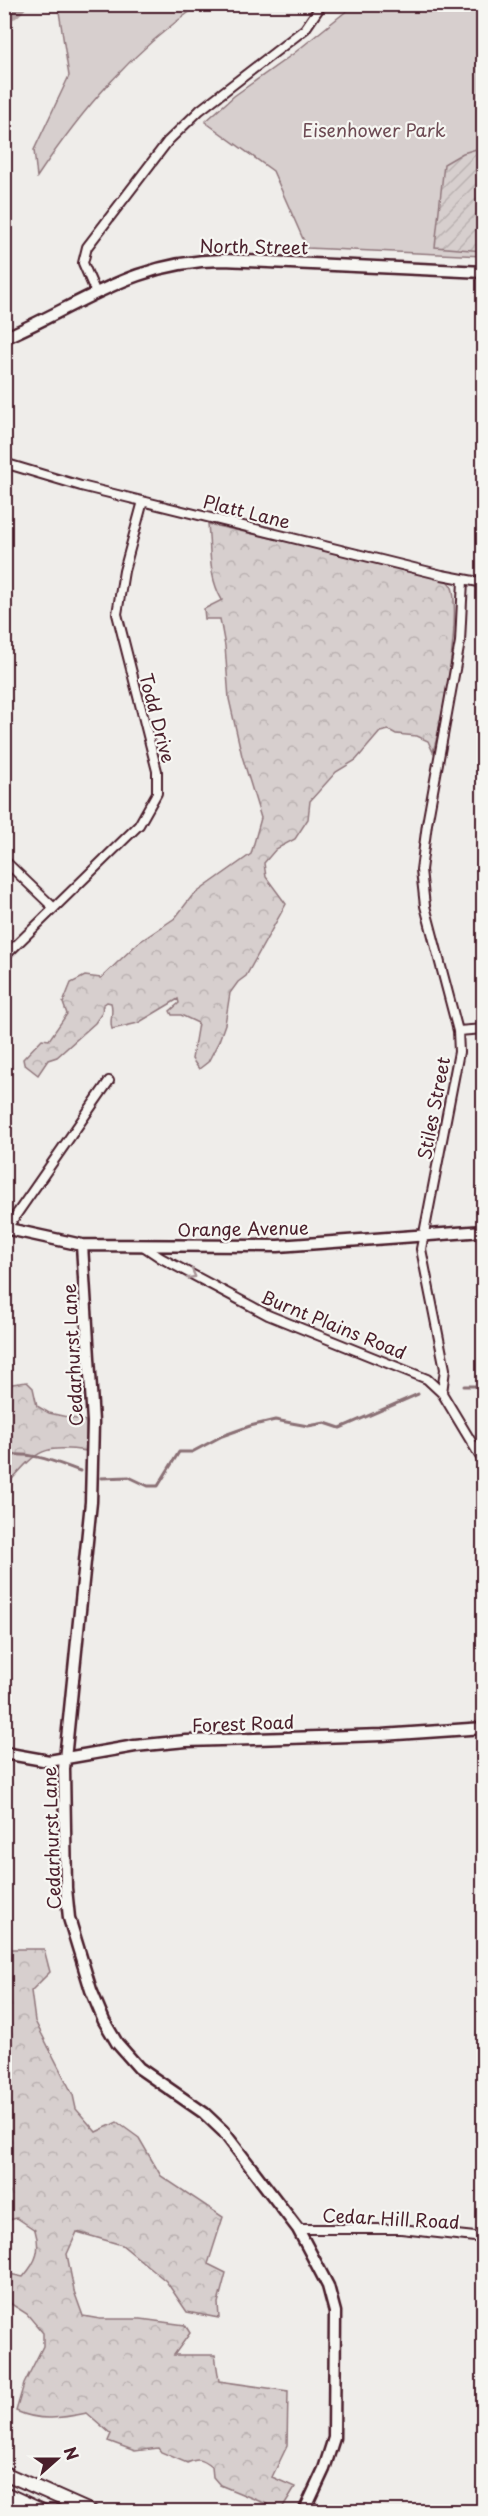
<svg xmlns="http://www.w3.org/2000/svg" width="488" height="2516" viewBox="0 0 488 2516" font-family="'Playpen Sans',sans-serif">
  <defs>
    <pattern id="forest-crowns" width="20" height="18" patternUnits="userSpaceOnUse" patternTransform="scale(1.5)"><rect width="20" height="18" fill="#d7cfce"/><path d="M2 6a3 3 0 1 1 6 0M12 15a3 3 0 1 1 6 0" fill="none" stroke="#bab1b1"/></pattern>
    <pattern id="garden-furrows" width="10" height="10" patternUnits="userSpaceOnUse" patternTransform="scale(1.5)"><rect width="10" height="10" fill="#d7cfce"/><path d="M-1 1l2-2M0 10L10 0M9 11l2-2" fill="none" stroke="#bab1b1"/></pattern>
  </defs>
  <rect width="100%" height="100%" fill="#efedea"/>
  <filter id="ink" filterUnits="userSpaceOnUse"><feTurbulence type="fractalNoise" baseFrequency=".0167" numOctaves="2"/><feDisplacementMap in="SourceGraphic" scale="12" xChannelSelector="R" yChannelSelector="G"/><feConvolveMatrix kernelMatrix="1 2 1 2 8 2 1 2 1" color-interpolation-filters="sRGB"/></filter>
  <g filter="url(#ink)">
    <path fill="#d7cfce" stroke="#90777c" stroke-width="1.5" d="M58 5H199C131 52 83 108 37 177L34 150 69 76Z
      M354 5H483V256L307 248 273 171 205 122 234 96 293 54Z"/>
    <path fill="url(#forest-crowns)" stroke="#90777c" stroke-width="1.5" d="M208 524 442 576C447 581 452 584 453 591 459 628 444 714 433 752L428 741 417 736 396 734 389 730 380 732 356 760 336 772 310 801 308 819 295 839 276 849 264 863 266 877 286 904 246 976 238 982 230 993 225 1024 219 1041 208 1062 199 1069 192 1059 198 1023 181 1015H172L170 1011 179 1003 178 999 138 1023 112 1029C109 1021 114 1012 111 1003L107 1002 103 1005 102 1013 95 1023 57 1057 48 1060 38 1075 24 1064 23 1059 42 1039 49 1040 67 1014 63 1003 71 983 85 976 101 978 138 943 175 918 192 896 251 854 261 818 242 756 229 699 225 646 220 619H205L204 609 222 600C208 576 211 551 208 524Z
      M27 1382 33 1388 37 1406 49 1413 86 1421V1451C39 1443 35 1454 5 1487V1385Z
      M4 1944 8 1949H44L50 1972 31 1991 35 2021 73 2095 76 2109 96 2132 117 2122 139 2138 161 2176 223 2217 208 2264 226 2273 218 2303 219 2318 187 2312 166 2281 122 2245 77 2232 67 2254 74 2291 83 2316 100 2319H141L185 2325 190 2333 174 2355H215L219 2381 288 2391 287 2446 272 2477 295 2487 281 2510 220 2485 213 2477 212 2467C202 2459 198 2458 187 2463L161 2452 158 2448 135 2451 108 2441 111 2434 87 2413C62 2418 40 2422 16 2411L24 2384 43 2346V2333L27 2314 5 2300V2273L23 2277C37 2261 41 2250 35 2230L17 2218 5 2221Z"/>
    <path fill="url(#garden-furrows)" stroke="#90777c" stroke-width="1.5" d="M483 147V251L435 247 444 164 463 153Z"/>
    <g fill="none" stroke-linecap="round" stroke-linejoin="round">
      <path stroke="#8a6f74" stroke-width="3" d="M464 1386H484
        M4 1456C31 1451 55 1462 80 1471
        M101 1478 129 1477 148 1486H158L179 1452H192L222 1436 250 1426 275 1420 308 1426 325 1423 340 1428 418 1394"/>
      <path stroke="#b4a4a5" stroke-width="16" d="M4 12 12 11 19 4"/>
      <g stroke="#4a1f2b" stroke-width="12">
        <path id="street" d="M96 293 83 263 87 247 168 141 200 110 305 29 320 7
          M4 463 81 486 442 575 484 583
          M4 860 54 908
          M4 957 139 825 157 793V771L117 614 124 571 143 501
          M458 1031 484 1029
          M7 1228 109 1081
          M143 1246 161 1258 268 1315 427 1379 442 1393 484 1463
          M442 1393 445 1369 421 1249 459 1052 458 1031 425 906 421 870 427 824 460 642 463 580
          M298 2229H401L484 2238"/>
      </g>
      <g stroke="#4a1f2b" stroke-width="15">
        <path id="secondary" d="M4 338C83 304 133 261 223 260L484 272
          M4 1228 82 1245 278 1246 484 1231
          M82 1245 93 1422 91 1502 64 1769 66 1888 69 1918 91 1990 104 2021 117 2043 139 2068 204 2113 223 2131 298 2229 328 2286 335 2312 334 2438 324 2469 304 2512
          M4 1753 49 1761 135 1746 186 1741 382 1735 484 1728"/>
      </g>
      <g stroke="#4a1f2b" stroke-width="16">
        <path id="primary" d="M4 2473 92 2512
          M4 2493 45 2512"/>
      </g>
      <use href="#street" stroke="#f6f6f2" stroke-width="8"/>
      <use href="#secondary" stroke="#f6f6f2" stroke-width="10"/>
      <use href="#primary" stroke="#f6f6f2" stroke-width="12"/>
    </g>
    <defs><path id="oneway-chevron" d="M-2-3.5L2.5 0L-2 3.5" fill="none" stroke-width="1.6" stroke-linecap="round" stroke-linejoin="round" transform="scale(1.5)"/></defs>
    <use stroke="#a99598" href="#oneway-chevron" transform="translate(192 1275) rotate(29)"/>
  </g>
  <g text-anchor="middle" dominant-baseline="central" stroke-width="4.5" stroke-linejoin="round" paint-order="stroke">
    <g font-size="18" fill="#6d4b54" stroke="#f6f6f2">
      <text x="374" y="129">Eisenhower Park</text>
    </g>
    <g font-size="18" fill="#4a1f2b" stroke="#f6f6f2">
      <text transform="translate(254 246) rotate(1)">North Street</text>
      <text transform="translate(247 511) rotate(14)">Platt Lane</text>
      <text transform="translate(158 718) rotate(75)">Todd Drive</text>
      <text transform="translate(433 1108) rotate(-79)">Stiles Street</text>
      <text transform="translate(243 1228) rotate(-1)">Orange Avenue</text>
      <text transform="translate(334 1324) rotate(22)">Burnt Plains Road</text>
      <text transform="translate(72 1355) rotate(-93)">Cedarhurst Lane</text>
      <text transform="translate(243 1723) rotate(-2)">Forest Road</text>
      <text transform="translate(51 1838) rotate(-92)">Cedarhurst Lane</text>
      <text transform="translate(391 2218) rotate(3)">Cedar Hill Road</text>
    </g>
  </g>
  <rect width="488" height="2516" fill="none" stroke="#f6f6f2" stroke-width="24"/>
  <rect x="12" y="12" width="464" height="2492" fill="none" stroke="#4a1f2b" stroke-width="2" filter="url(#ink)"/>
  <g transform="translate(57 2459) rotate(69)" stroke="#f6f6f2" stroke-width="4.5" paint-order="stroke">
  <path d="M0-4.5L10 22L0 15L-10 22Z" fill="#4a1f2b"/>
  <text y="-9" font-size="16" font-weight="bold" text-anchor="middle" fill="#4a1f2b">N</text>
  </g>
</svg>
